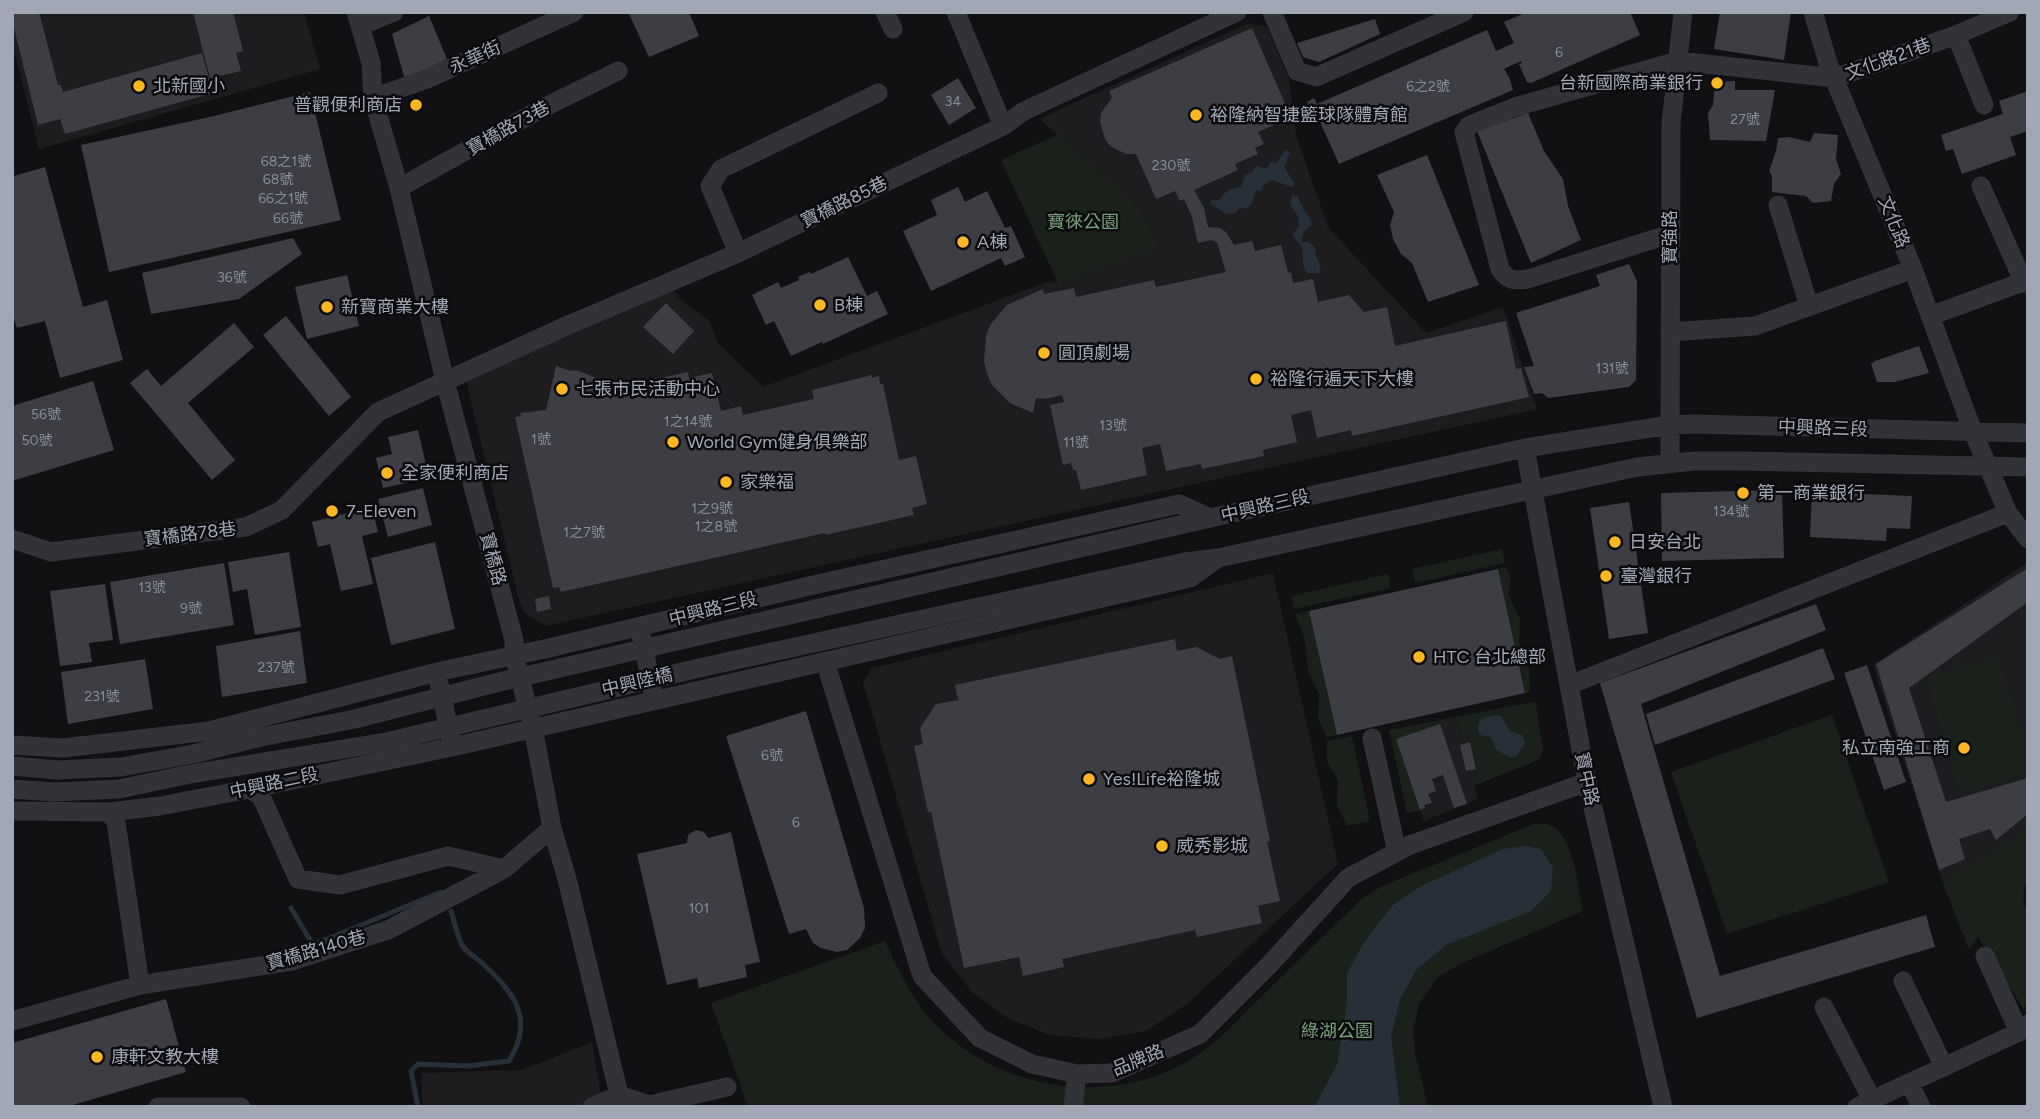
<svg xmlns="http://www.w3.org/2000/svg" width="2040" height="1119" viewBox="0 0 2040 1119" font-family="Figtree,'Noto Sans TC',sans-serif">
  <rect width="100%" height="100%" fill="#111113"/>
  <path fill="#1d1d20" d="M12 12H304L320 69 39 149 12 43Z
    M1249 23 1267 27 1289 79 1296 135 1328 227 1426 333 1503 307 1537 409 559 623 545 626 525 613 520 604 466 381 670 285 679 298 709 321 718 343 763 387 1047 282 1058 283 1157 249 1122 192 1039 119Z
    M2028 562V830L1943 883 1873 665Z
    M1273 573 1338 864 1187 1004 1146 1031 1100 1039 1050 1035 1009 1019 972 992 942 954 863 682 872 668Z
    M1456 718 1462 735 1470 742 1476 769 1474 786 1478 799 1424 821 1396 739Z
    M592 1042 603 1107H423L421 1073 522 1070Z"/>
  <path fill="#19211a" d="M1057 135C1093 166 1145 200 1158 249L1058 283 1001 160Z
    M1502 549 1505 563 1415 583 1412 569Z
    M1506 567 1510 576 1509 596 1520 619 1519 642 1529 663 1530 692 1525 693 1498 569Z
    M1388 574 1391 588 1294 609 1291 596Z
    M1309 611 1337 735 1327 737 1318 719 1319 695 1308 671 1305 639 1295 614Z
    M1998 656 2028 754V773L1961 794 1926 678Z
    M1532 702 1536 703 1543 750 1539 760 1473 786 1476 769 1470 743 1462 735 1456 719 1397 739 1420 810 1407 813 1389 730Z
    M1832 715 1889 882 1727 934 1671 772Z
    M1352 736 1370 821 1347 826 1337 805 1338 780 1327 762V741Z
    M1534 824C1539 824 1546 823 1550 825 1574 834 1578 888 1583 911L1462 963 1438 977 1419 1004 1413 1030 1415 1053 1428 1107H748L711 1003 885 941C897 967 909 993 927 1015 994 1093 1117 1112 1202 1052 1223 1037 1241 1016 1260 998 1294 964 1329 931 1363 898L1382 886Z
    M2028 830V878C2022 886 2022 906 2028 913V1004L2023 1008 1978 937 1969 950 1943 883Z"/>
  <path fill="#273038" d="M1285 150 1290 153 1284 167 1295 184 1292 187 1272 180 1263 185 1261 191 1256 190C1252 198 1255 203 1246 209L1241 207 1235 213 1227 214 1210 204 1212 200H1219C1225 192 1231 187 1241 187L1245 175 1252 172 1256 166 1267 169 1270 162 1277 163Z
    M1292 195 1298 196C1300 208 1310 214 1312 225L1303 233 1301 242H1309L1315 248C1315 257 1322 266 1320 273H1307C1301 265 1304 258 1302 249 1300 242 1295 242 1293 234L1299 227 1298 216 1290 204Z
    M1492 715 1501 716 1510 731 1522 735 1525 743 1516 757H1510L1496 750 1491 737 1480 735 1478 728 1480 720Z
    M1526 846 1541 849 1553 868 1551 891 1531 911 1446 945 1416 970 1400 1000 1391 1036 1400 1107H1314L1337 1065 1347 1001V974L1364 942 1393 905 1417 888 1503 849Z"/>
  <g fill="none" stroke-linecap="round" stroke-linejoin="round">
    <path stroke="#273038" stroke-width="5" d="M291 908 313 945 441 892
      M418 1107 411 1071 418 1064 467 1066 509 1061C534 1021 516 994 485 966 479 959 470 955 464 948 457 940 455 922 451 911"/>
  </g>
  <path fill="#3d3e43" d="M12 12H39L58 85H61L63 92 202 53 213 93 65 134 60 119 38 125 12 20Z
    M193 12H233L243 51 236 53 241 71 210 78Z
    M628 12H689L699 36 649 57Z
    M1527 12H1630L1640 35 1531 83 1527 82 1519 64 1522 63 1521 61 1504 69 1509 77 1513 90 1339 164 1313 106 1310 108 1307 102 1314 98 1317 104 1487 30 1496 51 1514 43 1504 22Z
    M1720 12H1791L1784 60 1714 49Z
    M429 16 447 59 405 80 392 34Z
    M1375 19 1380 34 1319 62 1303 57 1297 43Z
    M1252 28 1291 117 1258 132 1264 144 1255 148 1258 154 1235 164 1238 170 1194 190 1204 208 1208 227 1220 228 1226 232 1234 245 1252 241 1255 251 1281 245 1288 273 1291 272 1293 283 1313 279 1318 302 1349 295 1364 312 1387 307 1395 346 1506 321 1516 369 1521 368 1529 397 1352 436 1351 430 1317 438 1311 410 1291 415 1297 442 1263 450 1264 456 1202 469 1201 464 1166 471 1160 444 1142 448 1147 475 1081 490 1076 470H1073L1071 463 1063 465 1050 405 1064 402 1062 395 1045 399 1036 398 1033 413 1010 403 992 385 987 374 984 361 986 336 990 325 1007 305 1043 289 1044 294 1074 288 1076 297 1154 280 1156 287 1226 272 1217 242 1211 240 1198 243 1192 217 1184 199 1180 201 1175 191 1156 199 1136 154H1126L1110 146 1105 139 1100 122 1101 113 1112 98 1109 91Z
    M958 78 976 108 949 125 931 95Z
    M1735 81V90H1775L1766 141 1710 140 1708 113 1713 105 1715 82Z
    M2028 91V131L2010 137 2016 155 1962 174 1953 149 1946 151 1941 135 2003 114 1999 101Z
    M310 92 341 220 109 272 81 145 210 117Z
    M1528 113 1544 151 1563 179 1568 206 1581 240 1531 263 1477 131Z
    M1814 133 1838 135 1836 159 1841 174 1834 184 1831 201 1813 203 1806 196 1772 192V176L1769 171 1776 151 1778 138 1789 137 1810 142Z
    M1427 155 1479 285 1428 302 1412 263 1401 254 1393 239 1390 225 1394 212 1377 175Z
    M45 167 83 307 107 300 123 360 60 378 45 321 17 328 12 312V171L14 176Z
    M958 187 965 202 987 191 1005 228 1011 226 1025 257 1005 266 1001 258 931 291 903 231 937 215 931 200Z
    M293 238 302 254 239 299 151 314 142 273Z
    M848 257 867 296 877 291 888 314 823 344 822 342 791 356 774 321 766 325 752 295 778 282 781 288 799 280 798 277 809 272 811 274Z
    M1629 264 1637 281 1636 380 1629 387 1548 398 1542 393 1534 394 1524 367 1534 366 1516 313 1600 286 1596 275Z
    M347 275 359 326 307 339 295 287Z
    M666 303 694 331 673 354 643 327Z
    M286 316 351 397 329 416 263 335Z
    M234 323 254 347 188 403 235 460 212 480 130 383 147 369 161 386Z
    M1919 346 1929 373 1895 382H1877L1871 364 1875 361Z
    M556 366 570 371 576 370 621 387 688 372 689 378 712 373 721 411 741 406 743 415 814 399 812 390 872 375V378L879 376 880 384H883L899 460 916 456 927 504 912 508 914 515 825 535V533L561 592 559 587 553 588 515 417 521 416 520 413 546 410Z
    M93 381 114 450 12 481V406Z
    M418 430 429 478 383 488 376 458 392 454 388 437Z
    M423 488 432 525 388 537 378 499Z
    M1782 490 1784 558 1662 561 1661 493Z
    M1812 492 1912 496 1910 529 1887 528 1886 541 1810 537Z
    M1629 502 1648 633 1609 639 1590 508Z
    M372 507 378 532 362 536 373 584 341 591 330 544 318 547 312 522Z
    M435 542 455 629 391 645 371 558Z
    M289 552 301 627 255 635 247 589 233 592 228 562Z
    M224 563 234 625 120 644 110 582Z
    M2028 568V602L1909 688 1946 802 2028 778V814L1996 840 1990 829 1959 839 1965 859 1939 870 1876 664Z
    M1498 569 1525 693 1337 735 1309 611Z
    M105 584 113 640 89 643 92 662 60 666 50 591Z
    M549 596 551 609 537 612 535 599Z
    M1816 604 1826 630 1641 704 1720 976 1926 915 1935 947 1697 1018 1600 683Z
    M300 631 307 683 222 697 216 646Z
    M1175 639 1177 651 1196 647 1220 659 1232 656 1270 841 1267 842 1280 901 1258 906 1262 923 1197 937 1195 930 1062 959 1064 967 1023 976 1019 957 964 968 931 812H928L914 746 923 744 920 728 936 704 958 700 955 685Z
    M1823 648 1835 679 1655 745 1646 714Z
    M145 659 153 709 68 724 61 672Z
    M1867 665 1906 782 1884 790 1844 673Z
    M806 711 864 908 865 928 860 938 847 950 837 952 821 948 813 943 806 929 789 934 726 736Z
    M1440 724 1467 804 1454 808 1443 775 1432 779 1436 791 1428 794 1432 803 1424 805 1425 808 1420 810 1396 739Z
    M1470 742 1476 769 1466 771 1460 745Z
    M696 830 704 832 708 838 731 832 760 962 745 965 747 977 699 988 697 978 667 985 637 854 687 843 688 835Z
    M166 999 186 1072 66 1107H13L12 1043Z"/>
  <g fill="none" stroke-linecap="round" stroke-linejoin="round">
    <path stroke="#323338" stroke-width="19" d="M356 12 371 63 373 98 399 188 445 381 514 640V655L533 728 552 828 567 879 622 1107
      M885 12 893 29
      M956 12 1003 126
      M1272 12 1297 71 1316 77 1464 12
      M1813 12 1829 66 1913 269 1973 432 2008 513 2028 539
      M360 26 394 12
      M1956 35 1984 105
      M373 98 427 79 574 12
      M1981 186 2024 283
      M399 188 541 109 618 71
      M1778 205 1809 306
      M1670 234 1528 279C1514 281 1508 281 1500 269L1464 132 1470 125 1515 107 1678 61 1835 78 1956 35 2010 12
      M738 253 710 186 721 169 878 93
      M1930 316 2028 280
      M1670 332 1755 326 1913 269
      M1525 448 1587 782 1663 1107
      M1670 463 1671 124 1683 12
      M12 539 51 552 246 527 282 510 378 412 566 326 738 253 1003 126 1024 111 1237 12
      M641 634 653 694
      M825 661 922 976 980 1038 1032 1064 1077 1074 1112 1073 1200 1034 1271 963 1348 878 1410 845 1587 782
      M439 683 452 743
      M1569 685 2008 513
      M1372 738 1397 852
      M12 745 63 748 209 731 437 672 549 648 809 586 1179 504 1210 518 1525 448 1669 425 1695 424 2028 433
      M12 766 57 770
      M12 789 54 792
      M249 789 261 796 298 879 340 885 448 856 504 869
      M12 811 109 812 160 806 249 789 452 747 1190 578 1218 558 1637 467 1694 461H1739L2028 467
      M109 812 116 822 140 985
      M1985 956 2019 1032
      M1903 981 1944 1067
      M1824 1007 1872 1100
      M12 1021 140 985 292 961 388 930 504 869 552 828
      M1910 1084 1921 1107
      M158 1107H241
      M592 1107 619 1095 649 1105 727 1087
      M1073 1107 1077 1074
      M1857 1107 2019 1032 2028 1024"/>
    <path stroke="#323338" stroke-width="19" d="M57 770 121 767 193 754 261 737 355 719 499 682 1210 518
      M54 792 119 789 185 775 386 742 699 668 1185 562 1218 558"/>
  </g>
  <g fill="#ffb71e" stroke="#0c0c0e" stroke-width="2.5">
    <circle cx="1717" cy="83" r="7"/>
    <circle cx="139" cy="86" r="7"/>
    <circle cx="416" cy="105" r="7"/>
    <circle cx="1196" cy="115" r="7"/>
    <circle cx="963" cy="242" r="7"/>
    <circle cx="820" cy="305" r="7"/>
    <circle cx="327" cy="307" r="7"/>
    <circle cx="1044" cy="353" r="7"/>
    <circle cx="1256" cy="379" r="7"/>
    <circle cx="562" cy="389" r="7"/>
    <circle cx="673" cy="442" r="7"/>
    <circle cx="387" cy="473" r="7"/>
    <circle cx="726" cy="482" r="7"/>
    <circle cx="1743" cy="493" r="7"/>
    <circle cx="332" cy="511" r="7"/>
    <circle cx="1615" cy="542" r="7"/>
    <circle cx="1606" cy="576" r="7"/>
    <circle cx="1419" cy="657" r="7"/>
    <circle cx="1964" cy="748" r="7"/>
    <circle cx="1089" cy="779" r="7"/>
    <circle cx="1162" cy="846" r="7"/>
    <circle cx="97" cy="1057" r="7"/>
  </g>
  <g text-anchor="middle" dominant-baseline="central" stroke-width="5" stroke-linejoin="round" paint-order="stroke">
    <g font-size="14" fill="#888d98">
      <text x="1559" y="52">6</text>
      <text x="1428" y="86">6之2號</text>
      <text x="953" y="101">34</text>
      <text x="1745" y="119">27號</text>
      <text x="286" y="161">68之1號</text>
      <text x="1171" y="165">230號</text>
      <text x="278" y="179">68號</text>
      <text x="283" y="198">66之1號</text>
      <text x="288" y="218">66號</text>
      <text x="232" y="277">36號</text>
      <text x="1612" y="368">131號</text>
      <text x="46" y="414">56號</text>
      <text x="688" y="421">1之14號</text>
      <text x="1113" y="425">13號</text>
      <text x="541" y="439">1號</text>
      <text x="37" y="440">50號</text>
      <text x="1076" y="442">11號</text>
      <text x="712" y="508">1之9號</text>
      <text x="1731" y="511">134號</text>
      <text x="716" y="526">1之8號</text>
      <text x="584" y="532">1之7號</text>
      <text x="152" y="587">13號</text>
      <text x="191" y="608">9號</text>
      <text x="276" y="667">237號</text>
      <text x="102" y="696">231號</text>
      <text x="772" y="755">6號</text>
      <text x="796" y="822">6</text>
      <text x="699" y="908">101</text>
    </g>
    <g font-size="18" fill="#a1a7b5" stroke="#0c0c0e">
      <text transform="translate(475 57) rotate(-24)">永華街</text>
      <text transform="translate(1888 59) rotate(-20)">文化路21巷</text>
      <text transform="translate(508 128) rotate(-29)">寶橋路73巷</text>
      <text transform="translate(844 202) rotate(-26)">寶橋路85巷</text>
      <text transform="translate(1894 222) rotate(68)">文化路</text>
      <text transform="translate(1670 237) rotate(-90)">寶強路</text>
      <text transform="translate(1823 428) rotate(2)">中興路三段</text>
      <text transform="translate(1265 506) rotate(-13)">中興路三段</text>
      <text transform="translate(190 534) rotate(-7)">寶橋路78巷</text>
      <text transform="translate(493 559) rotate(75)">寶橋路</text>
      <text transform="translate(713 609) rotate(-14)">中興路三段</text>
      <text transform="translate(637 682) rotate(-13)">中興陸橋</text>
      <text transform="translate(1587 779) rotate(78)">寶中路</text>
      <text transform="translate(274 783) rotate(-12)">中興路二段</text>
      <text transform="translate(316 950) rotate(-16)">寶橋路140巷</text>
      <text transform="translate(1138 1060) rotate(-22)">品牌路</text>
    </g>
    <g font-size="18" fill="#a1a7b5" stroke="#0c0c0e" text-anchor="start">
      <text x="1703" y="83" text-anchor="end">台新國際商業銀行</text>
      <text x="153" y="86">北新國小</text>
      <text x="402" y="105" text-anchor="end">普觀便利商店</text>
      <text x="1210" y="115">裕隆納智捷籃球隊體育館</text>
      <text x="977" y="242">A棟</text>
      <text x="834" y="305">B棟</text>
      <text x="341" y="307">新寶商業大樓</text>
      <text x="1058" y="353">圓頂劇場</text>
      <text x="1270" y="379">裕隆行遍天下大樓</text>
      <text x="576" y="389">七張市民活動中心</text>
      <text x="687" y="442">World Gym健身俱樂部</text>
      <text x="401" y="473">全家便利商店</text>
      <text x="740" y="482">家樂福</text>
      <text x="1757" y="493">第一商業銀行</text>
      <text x="346" y="511">7-Eleven</text>
      <text x="1629" y="542">日安台北</text>
      <text x="1620" y="576">臺灣銀行</text>
      <text x="1433" y="657">HTC 台北總部</text>
      <text x="1950" y="748" text-anchor="end">私立南強工商</text>
      <text x="1103" y="779">Yes!Life裕隆城</text>
      <text x="1176" y="846">威秀影城</text>
      <text x="111" y="1057">康軒文教大樓</text>
    </g>
    <g font-size="18" fill="#76a27a" stroke="#0c0c0e">
      <text x="1083" y="222">寶徠公園</text>
      <text x="1337" y="1031">綠湖公園</text>
    </g>
  </g>
  <rect width="2040" height="1119" fill="none" stroke="#a1a7b5" stroke-width="28"/>
</svg>
